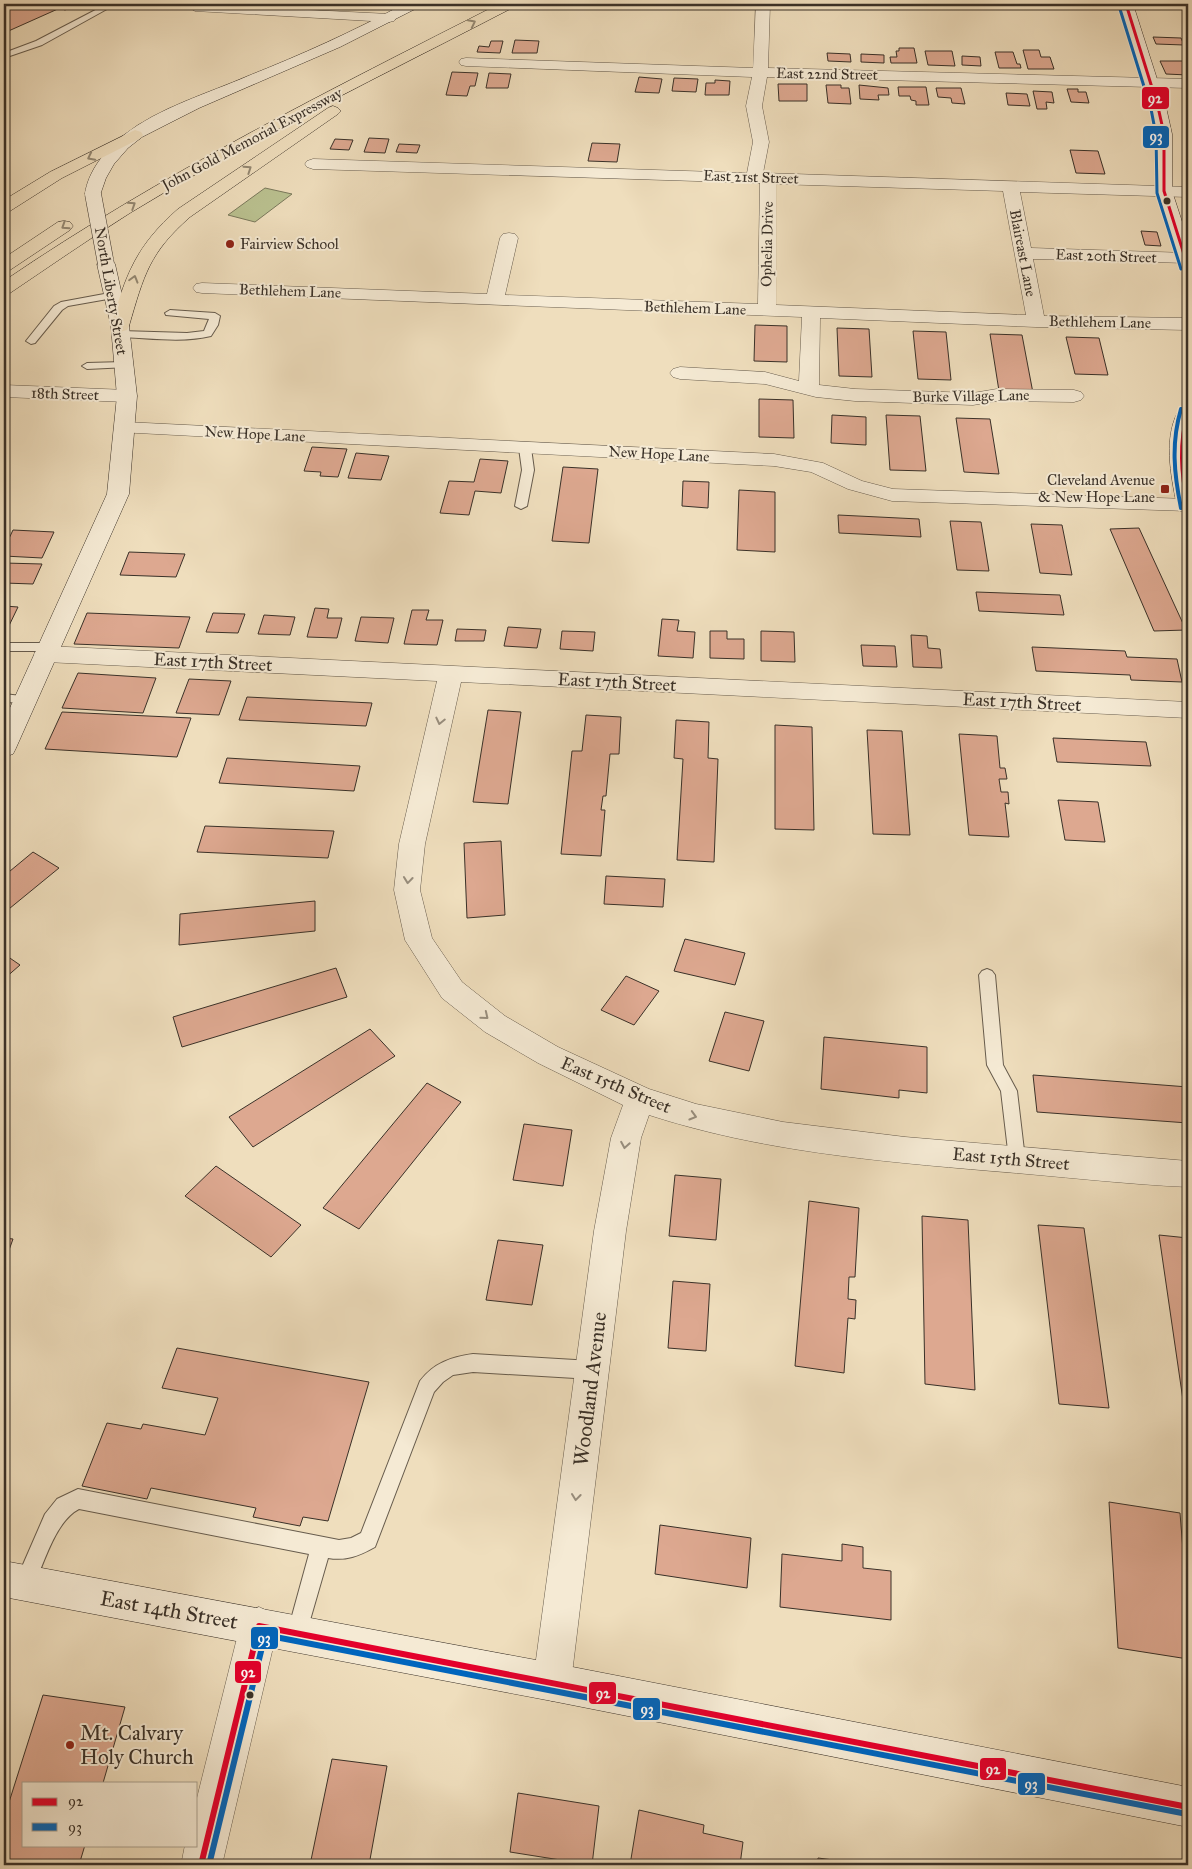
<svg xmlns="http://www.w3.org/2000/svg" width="1192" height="1869" viewBox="0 0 1192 1869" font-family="'IM FELL Great Primer',serif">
  <rect width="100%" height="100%" fill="#efdebd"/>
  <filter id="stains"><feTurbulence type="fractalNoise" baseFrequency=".004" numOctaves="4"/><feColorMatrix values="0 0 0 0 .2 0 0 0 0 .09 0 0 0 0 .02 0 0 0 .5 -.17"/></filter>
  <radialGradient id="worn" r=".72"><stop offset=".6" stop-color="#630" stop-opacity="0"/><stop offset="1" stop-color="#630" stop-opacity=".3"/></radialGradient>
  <path fill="#bac190" stroke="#7a795c" d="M265 188 292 194 255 222 228 215Z"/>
  <path fill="#dda890" stroke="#3a3128" d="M4 4H78L65 10 60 8 4 33Z
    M889 4H913L914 6 889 7Z
    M920 4H944L945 9 921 7Z
    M1153 37 1181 38 1184 45 1156 44Z
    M515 40 539 41 537 53H512Z
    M491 41H503L500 53 477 52 479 46 489 47Z
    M899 48H914L917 63H891L890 57H897L896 51H899Z
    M1023 50H1039L1041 57H1050L1054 69H1028Z
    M925 51H952L955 66 928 65Z
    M995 52H1013L1017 64H1020L1021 68H999Z
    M827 53 850 54 851 62 828 61Z
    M861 54 884 55V63L861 62Z
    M962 56 980 57 981 66 962 65Z
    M1160 61H1183L1188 75 1166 74Z
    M452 72 478 73 475 86H470L467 96 446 95Z
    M489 73 511 74 508 88H486Z
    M639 77 662 79 659 93 635 92Z
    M674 78 698 79 696 92 672 91Z
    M715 80 730 81 729 95H705L706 83H715Z
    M778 84H807V101H779Z
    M826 85H841V88H849L851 104 828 103Z
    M859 85 888 88 889 95H878L879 100 860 99Z
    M898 87H926L929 105H916V101L911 100 910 96H899Z
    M936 88H961L965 104 952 103 951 98 938 97Z
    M1067 89H1078V92H1086L1089 103 1071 102Z
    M1033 91 1052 92 1054 103 1046 102 1047 109H1037Z
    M1006 93 1027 94 1030 106 1008 105Z
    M369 138 389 139 385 153 364 152Z
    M335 139 353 140 349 150 330 149Z
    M592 143 620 144 617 162 588 161Z
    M399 144 420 145 417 153 396 152Z
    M1070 150 1098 151 1105 174 1076 173Z
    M1141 231 1157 232 1161 246 1145 245Z
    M755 325 787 326V362L754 361Z
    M837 328 869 329 872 377 839 376Z
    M913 331 946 332 951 380 918 379Z
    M990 334 1022 335 1033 393 999 391Z
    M1066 337 1099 338 1108 375 1075 374Z
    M759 399 793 400 794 438 759 437Z
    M832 415 866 417V445L831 443Z
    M886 415 920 416 926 471 890 470Z
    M956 418 990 419 999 474 964 472Z
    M312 447 347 449 338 477 320 476 321 472 304 471Z
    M356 453 389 456 381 480 348 478Z
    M480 459 508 461 501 493 475 491 469 515 440 513 449 481 474 482Z
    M563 467 598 469 589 543 552 541Z
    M683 481 709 482 708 508 682 506Z
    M739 490 775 492V552L737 550Z
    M838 515 919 519 921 537 839 533Z
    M950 521 981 522 989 571 957 570Z
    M1031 524 1062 525 1072 575 1040 573Z
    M1139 528 1186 630 1154 631 1110 529Z
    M13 530 54 532 42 558 4 556V549Z
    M129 552 185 554 176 577 120 575Z
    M4 563 42 564 33 584 4 583Z
    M976 592 1060 595 1064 615 979 611Z
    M4 606 18 607 5 634H4Z
    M315 608 329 609 327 618H342L337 638 307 637Z
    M412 610H429L426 620H443L437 645 404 644Z
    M87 613 190 617 179 648 74 644Z
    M213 613 245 614 238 633 206 632Z
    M264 615 295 617 290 635 258 634Z
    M361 617 394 618 388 643 355 641Z
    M662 619 679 620 677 631 695 632 693 658 658 656Z
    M508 627 541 629 537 648 504 646Z
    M457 629 486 630 484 641H455Z
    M562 631 595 632 593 651 560 649Z
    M710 631H727V639H744V659L710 658Z
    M761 631 794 632 795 662 761 661Z
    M911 635 927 636 928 648 940 649 942 668 913 667Z
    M861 645 895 646 897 667 863 666Z
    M1032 647 1125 651 1127 657 1177 659 1182 682 1131 680 1130 675 1036 671Z
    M78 673 156 678 143 713 62 708Z
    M189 679 231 681 219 715 176 713Z
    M247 697 372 703 366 726 239 720Z
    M488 710 521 712 508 804 473 802Z
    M62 712 191 718 177 757 45 749Z
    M586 715 621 717 619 754H610L606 796H603L601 810H605L601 856 561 854 572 751H582Z
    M676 720 709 722 708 758 718 759 714 862 677 860 683 759 674 758Z
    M775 725 812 727 814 830 775 829Z
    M867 730 902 731 910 835 873 834Z
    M959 734 997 736 1000 768H1005L1007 779H999L1001 792H1008L1009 804 1005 803 1009 837 969 835Z
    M1053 738 1146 742 1151 766 1057 762Z
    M227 758 360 766 354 791 219 783Z
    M1058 800 1098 802 1105 842 1065 840Z
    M205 826 334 831 328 858 197 852Z
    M501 841 505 915 467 918 464 843Z
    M33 852 59 868 4 913V876Z
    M606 876 665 879 663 907 604 904Z
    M315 901V931L179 945 180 914Z
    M685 939 745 953 735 985 674 971Z
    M4 954 20 965 4 979Z
    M336 968 347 997 182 1047 173 1017Z
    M626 976 659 991 634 1025 601 1010Z
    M725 1012 764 1021 749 1071 709 1061Z
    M370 1029 395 1056 253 1147 229 1117Z
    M824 1037 927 1047V1093L899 1090V1098L821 1089Z
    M1033 1075 1188 1087V1123L1037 1112Z
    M427 1083 461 1102 359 1229 323 1208Z
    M524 1124 572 1130 563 1186 513 1180Z
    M216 1166 301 1225 271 1257 185 1196Z
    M675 1175 721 1179 716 1240 669 1236Z
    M809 1201 859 1208 855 1277H849L848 1299 856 1300 855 1319 848 1318 844 1373 795 1366Z
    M922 1216 968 1220 975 1390 925 1384Z
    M1038 1225 1084 1228 1109 1408 1059 1404Z
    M1159 1235 1188 1238V1414H1185Z
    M4 1238 13 1239 4 1264Z
    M498 1240 543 1245 532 1305 486 1300Z
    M673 1281 710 1284 706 1351 668 1348Z
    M177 1348 369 1382 328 1521 303 1517 300 1526 253 1517 256 1508 151 1488 147 1499 82 1486 107 1423 141 1429 143 1424 205 1435 218 1398 162 1388Z
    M1109 1502 1180 1513 1188 1612V1659L1118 1648Z
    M660 1525 751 1538 747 1588 655 1574Z
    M842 1544 863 1547V1568L891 1571V1620L780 1607 782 1554 842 1561Z
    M43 1695 125 1707 103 1783H24V1845H85L79 1865H4V1818Z
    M332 1759 387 1766 369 1865H310Z
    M518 1793 599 1806 592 1865 510 1852Z
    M639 1810 704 1825 703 1833 743 1842 740 1865H630Z
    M818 1858 872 1865H817Z"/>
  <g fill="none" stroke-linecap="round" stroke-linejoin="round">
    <g stroke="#675c4d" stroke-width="2">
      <path id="lane" d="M107 4H116L42 45 4 58V53L36 41Z
        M115 292 119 293V297L68 306 62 310 35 343 31 344 26 341 54 306 61 302Z
        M170 310 215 313 220 316 218 325 211 336C182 343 150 338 121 337L116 334 121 331 187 333 204 331 209 319 166 315 165 313Z
        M124 362 129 365 128 367 87 369 82 366 87 363Z
        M525 445 531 448 534 470 527 506 521 509 515 506 522 470 519 448Z
        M4 643H49L55 647 49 651H4Z
        M4 694 30 697 32 700 30 703 4 702Z
        M987 969 992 971 995 975 1003 1065 1017 1091 1025 1159 1023 1164 1017 1166 1011 1164 1009 1159 1001 1091 987 1065 979 975 982 971Z
        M473 1354 592 1361 599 1364 601 1370 599 1376 592 1379 473 1372 453 1375 443 1382 434 1392 375 1547C359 1556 346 1561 328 1558L304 1641 297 1644 290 1641 287 1634 309 1554 79 1509C55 1521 43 1566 32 1590L25 1593 18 1590 15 1583 45 1514 57 1499 78 1489 339 1540 351 1538 361 1533 420 1381C434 1363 451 1357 473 1354Z"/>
    </g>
    <g stroke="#675c4d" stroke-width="1">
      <path id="street" d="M191 4 389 14 394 15 396 18 394 21 389 22 195 11 188 7Z
        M756 4H770L768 68 1188 79V88L767 77 762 106 769 142 763 173 1188 187V197L1020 192 1031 248 1188 253V263L1033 259 1044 316 1188 318V330L1036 327 820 318 819 385 855 389 973 393 997 389 1074 390 1081 392 1084 396 1081 400 1074 402 997 401 973 405 855 401 816 397 765 384 680 379 673 377 670 373 673 369 680 367 765 372 799 381 802 317 202 293 196 292 193 288 196 284 202 283 487 294 500 238 503 234 509 233 515 234 518 238 505 295 758 304 760 183 313 169 307 167 305 164 307 161 313 159 747 173 753 142 746 106 752 77 466 66 461 65 459 62 461 59 466 58 753 68ZM776 184 1003 191 1026 315 776 305Z
        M4 385 127 390 134 392 137 396 134 400 127 402 4 397Z
        M125 422 774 454 823 463 862 481 893 489 1188 499V511L892 501 848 489 811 472 774 466 118 432 115 428 118 424Z
        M46 646 1188 702V718L461 682 425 844 420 890 432 938 462 982 505 1016 558 1047 649 1089 696 1104 783 1122 905 1137 1188 1161V1187C1123 1184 1057 1176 992 1171 876 1161 760 1151 649 1115L641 1138 626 1231 571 1682 566 1696 552 1701 538 1696 533 1682 594 1231 611 1138 623 1105 538 1063 485 1032 442 998 405 940 394 890 399 844 437 681 46 662 38 659 34 654 38 649Z
        M259 1607 272 1613 278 1626 222 1865H181L185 1845H196V1802L240 1626 246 1613Z"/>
    </g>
    <g stroke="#3a3128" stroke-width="1">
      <path id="secondary" d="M404 4H421L419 7 340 47 199 108 142 137 128 148 114 164 106 178 99 198H87L85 194C88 171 106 149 124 135 158 108 209 93 248 76 301 55 354 31 404 4Z
        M1119 4H1133L1166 107 1172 134V191L1188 240V272L1182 271 1179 267 1156 191V134L1150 107Z
        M106 259 112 260 115 264 129 326 137 396 129 494 16 748 13 754 4 757V721L107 494 117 396 111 326 97 264 100 260Z
        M1188 405V512L1180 511 1177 506C1171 476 1162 434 1181 407Z
        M4 1561 552 1663 1188 1787V1827L552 1701 4 1597Z"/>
    </g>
    <g stroke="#3a3128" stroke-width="1">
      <path id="highway" d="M499 4H516L514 7C385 74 254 137 130 213 89 239 50 266 10 293L4 294V281C161 174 330 90 499 4Z
        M333 106 338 108 341 111 338 114 190 217C149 253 144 275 129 326L127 330 120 332 113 330 111 326C126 274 136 246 178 209L328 108Z
        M135 130 141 132 143 135 141 138 62 178 10 211 4 212V200L50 172Z
        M64 221 70 222 73 226 70 230 10 270 4 271V258L58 222Z"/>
    </g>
    <use href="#lane" fill="#f5ead4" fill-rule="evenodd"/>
    <use href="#street" fill="#f5ead4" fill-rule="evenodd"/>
    <use href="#secondary" fill="#f5ead4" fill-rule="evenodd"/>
    <use href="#highway" fill="#efdebd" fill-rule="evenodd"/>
    <g stroke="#3a3128" stroke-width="17" stroke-linecap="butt">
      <path id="secondary-bridge" d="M93 194 106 264"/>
    </g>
    <use href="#secondary-bridge" stroke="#f5ead4" stroke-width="16"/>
    <g stroke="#f5ead4" stroke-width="5">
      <path id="bus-1-far2" d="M1126 4 1158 107 1164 134V191L1188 267"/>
    </g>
    <g stroke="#f5ead4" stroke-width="7">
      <path id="bus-1-far1" d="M1188 411C1179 443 1181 473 1188 506"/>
    </g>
    <g stroke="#f5ead4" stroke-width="10">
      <path id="bus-1" d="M201 1865 259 1626 1188 1807"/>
    </g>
    <g stroke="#f5ead4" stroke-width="5">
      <path id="bus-2-far2" d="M1119 6 1151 109 1156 135 1157 193 1181 269"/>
    </g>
    <g stroke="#f5ead4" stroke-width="7">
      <path id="bus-2-far1" d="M1181 409C1171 443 1174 474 1181 508"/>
    </g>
    <g stroke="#f5ead4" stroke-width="10">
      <path id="bus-2" d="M209 1865 265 1635 1187 1814"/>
    </g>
    <use href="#bus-1-far2" stroke="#e4002b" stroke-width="3"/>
    <use href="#bus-1-far1" stroke="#e4002b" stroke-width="4"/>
    <use href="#bus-1" stroke="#e4002b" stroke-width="6"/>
    <use href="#bus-2-far2" stroke="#0065bd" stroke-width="3"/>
    <use href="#bus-2-far1" stroke="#0065bd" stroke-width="4"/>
    <use href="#bus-2" stroke="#0065bd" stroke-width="6"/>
  </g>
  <defs><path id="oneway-chevron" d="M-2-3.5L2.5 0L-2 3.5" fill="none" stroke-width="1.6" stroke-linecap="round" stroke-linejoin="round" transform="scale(1.25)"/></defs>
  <g stroke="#948872">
    <use href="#oneway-chevron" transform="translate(472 23) rotate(-27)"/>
    <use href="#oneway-chevron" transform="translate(91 157) rotate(153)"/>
    <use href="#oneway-chevron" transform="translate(248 169) rotate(-34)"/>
    <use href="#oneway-chevron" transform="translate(132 205) rotate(-33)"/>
    <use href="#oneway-chevron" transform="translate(65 226) rotate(147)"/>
    <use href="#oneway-chevron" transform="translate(134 279) rotate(-74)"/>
  </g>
  <g stroke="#988e7e">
    <use href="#oneway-chevron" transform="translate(440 721) rotate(103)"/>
    <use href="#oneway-chevron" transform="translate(408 880) rotate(96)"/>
    <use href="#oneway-chevron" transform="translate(485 1016) rotate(39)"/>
    <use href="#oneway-chevron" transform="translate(693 1116) rotate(16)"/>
    <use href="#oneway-chevron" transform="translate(625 1145) rotate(100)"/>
    <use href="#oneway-chevron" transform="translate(576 1497) rotate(97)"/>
  </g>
  <g fill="#3a3128" stroke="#f5ead4" stroke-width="2">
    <circle cx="1167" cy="201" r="4.5"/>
    <circle cx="250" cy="1695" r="4.5"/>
  </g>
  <g fill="#8f2418" stroke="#f5ead4" stroke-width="2">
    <circle cx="230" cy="244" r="5"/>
    <rect x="1160" y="484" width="10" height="10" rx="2.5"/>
    <circle cx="70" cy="1745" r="5"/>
  </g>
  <g text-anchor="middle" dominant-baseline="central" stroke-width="4" stroke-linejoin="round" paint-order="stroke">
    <g font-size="15" fill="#3a3128" stroke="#f5ead4">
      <text transform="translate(827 74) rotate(1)">East 22nd Street</text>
      <text transform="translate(252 139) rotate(-28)">John Gold Memorial Expressway</text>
      <text transform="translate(751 177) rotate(2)">East 21st Street</text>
      <text transform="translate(767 244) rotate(-89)">Ophelia Drive</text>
      <text transform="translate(1023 253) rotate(79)">Blaireast Lane</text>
      <text transform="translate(1106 256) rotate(2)">East 20th Street</text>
      <text transform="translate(111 291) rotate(80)">North Liberty Street</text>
      <text transform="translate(290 291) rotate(2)">Bethlehem Lane</text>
      <text transform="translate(695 308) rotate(2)">Bethlehem Lane</text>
      <text transform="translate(1100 322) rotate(1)">Bethlehem Lane</text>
      <text transform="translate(65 394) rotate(2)">18th Street</text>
      <text transform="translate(971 396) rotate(-1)">Burke Village Lane</text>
      <text transform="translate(255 434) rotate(3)">New Hope Lane</text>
      <text transform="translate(659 454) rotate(3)">New Hope Lane</text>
    </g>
    <g font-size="15" fill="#3a3128" stroke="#f5ead4" text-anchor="start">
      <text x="240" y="244">Fairview School</text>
      <text x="1155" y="480" text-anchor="end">Cleveland Avenue<tspan x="1155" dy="17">&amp; New Hope Lane</tspan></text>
    </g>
    <g font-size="18" fill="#3a3128" stroke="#f5ead4">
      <text transform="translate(213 662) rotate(3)">East 17th Street</text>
      <text transform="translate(617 682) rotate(3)">East 17th Street</text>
      <text transform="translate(1022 702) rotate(3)">East 17th Street</text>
      <text transform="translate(616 1085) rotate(23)">East 15th Street</text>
      <text transform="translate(1011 1159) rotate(5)">East 15th Street</text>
    </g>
    <g font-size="21" fill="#3a3128" stroke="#f5ead4">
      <text transform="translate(590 1389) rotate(-83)">Woodland Avenue</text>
      <text transform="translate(169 1610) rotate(10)">East 14th Street</text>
    </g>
    <g font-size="21" fill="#3a3128" stroke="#f5ead4" text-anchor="start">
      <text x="80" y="1733">Mt. Calvary<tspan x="80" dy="24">Holy Church</tspan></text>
    </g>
  </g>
  <g stroke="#f5ead4" stroke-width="2">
    <rect x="1141" y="86" width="29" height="24" rx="5" fill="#e4002b"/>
    <rect x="1142" y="125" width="28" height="24" rx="5" fill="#0065bd"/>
    <rect x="250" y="1626" width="29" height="24" rx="5" fill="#0065bd"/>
    <rect x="234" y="1660" width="28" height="24" rx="5" fill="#e4002b"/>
    <rect x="588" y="1681" width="29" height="24" rx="5" fill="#e4002b"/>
    <rect x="632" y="1697" width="29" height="24" rx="5" fill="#0065bd"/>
    <rect x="979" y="1757" width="28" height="24" rx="5" fill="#e4002b"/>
    <rect x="1017" y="1772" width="29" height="24" rx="5" fill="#0065bd"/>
  </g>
  <g font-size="14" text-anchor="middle" font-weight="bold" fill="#fff">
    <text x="1155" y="103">92</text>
    <text x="1156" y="141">93</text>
    <text x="264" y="1643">93</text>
    <text x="248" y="1677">92</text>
    <text x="603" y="1698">92</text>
    <text x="647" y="1714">93</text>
    <text x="993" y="1774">92</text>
    <text x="1031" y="1789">93</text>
  </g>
  <rect width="1192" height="1869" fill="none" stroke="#efdebd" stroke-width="20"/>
  <rect x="5" y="5" width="1182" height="1859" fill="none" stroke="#3a3128" stroke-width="2.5"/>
  <rect x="10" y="10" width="1172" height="1849" fill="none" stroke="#3a3128"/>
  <rect x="22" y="1782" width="175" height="65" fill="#f5ead4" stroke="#aaa08f"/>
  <rect x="32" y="1798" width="25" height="8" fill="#e4002b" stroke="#aaa08f"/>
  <text x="68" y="1806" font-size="15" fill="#3a3128">92</text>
  <rect x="32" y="1823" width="25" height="8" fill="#0065bd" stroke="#aaa08f"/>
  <text x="68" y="1832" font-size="15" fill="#3a3128">93</text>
  <rect width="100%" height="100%" filter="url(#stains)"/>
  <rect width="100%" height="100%" fill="url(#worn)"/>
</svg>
